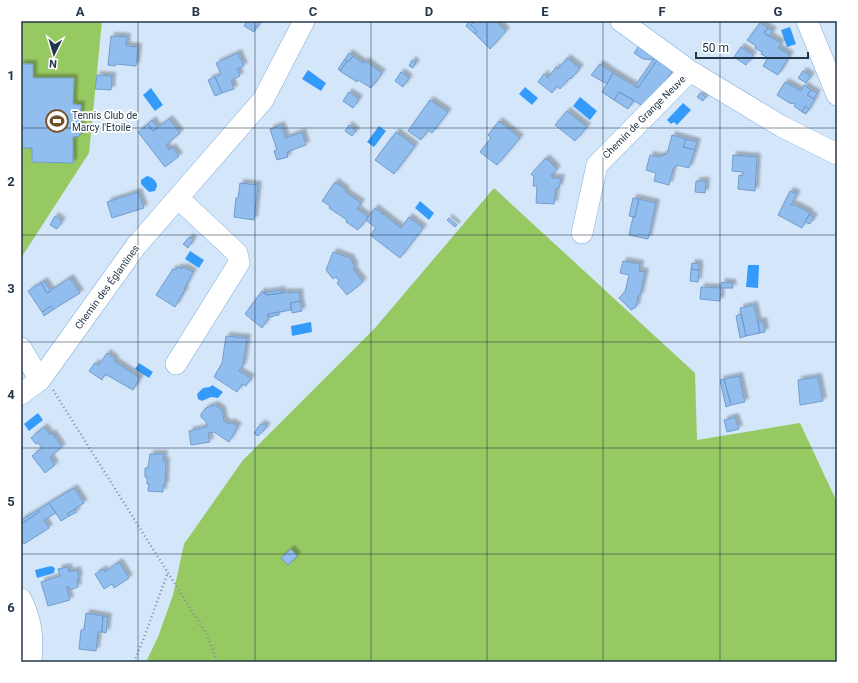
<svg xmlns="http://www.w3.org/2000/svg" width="858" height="683" viewBox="0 0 858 683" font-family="Roboto,sans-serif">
  <defs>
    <filter id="shadow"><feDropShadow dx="3.5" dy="-3.5" stdDeviation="1" flood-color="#0004"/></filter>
  </defs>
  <rect width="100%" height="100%" fill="#d4e6fa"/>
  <path fill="#97c963" d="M21 21H102L89 153 21 258Z
    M494 188 695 373 697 440 800 423 837 502V662H146L158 637 173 595 184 544 243 460 375 328Z"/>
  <path fill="#359bfa" d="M790 27 796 44 787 47 781 30Z
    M308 70 326 83 321 91 302 79Z
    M525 87 538 98 532 105 519 94Z
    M151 88 163 105 155 111 143 95Z
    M580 97 597 111 590 120 573 106Z
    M683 103 691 110 677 125 674 122 671 124 667 120Z
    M379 126 386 131 374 147 367 142Z
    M147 176C152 177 157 181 157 186L155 191 149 192 141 184V180Z
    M420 201 434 213 429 220 415 208Z
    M190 251 204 260 199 268 185 259Z
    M748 265H759L758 288 746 287Z
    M311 322 312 332 292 336 291 326Z
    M139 363 153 372 149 378 135 369Z
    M212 385 223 392 218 398 211 397 202 401 198 399 197 394 203 388 210 387Z
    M38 413 43 420 29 431 24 424Z
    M51 566 55 568 54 573 37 578 35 570Z"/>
  <path fill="#92beef" stroke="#719ccb" filter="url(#shadow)" d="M247 21H260L254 32 244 26Z
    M469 21H475L471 25 477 31 475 34 466 26Z
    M475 21H496L506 31 490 49 475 34 477 31 471 25Z
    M760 23 768 28 764 33 781 43 778 48 790 55 778 75 763 66 768 58 761 54 762 52 755 48 756 46 747 40Z
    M768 28 773 31 769 36 764 33Z
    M111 36 127 37 126 46 138 47 136 66 116 64 115 66 108 65Z
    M639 46 655 57 653 60 643 59 634 53Z
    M741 47 753 55 746 65 734 57Z
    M238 53 244 66 237 69 240 76 231 80 234 89 222 93 215 77 221 74 216 63Z
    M349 53 353 56 348 62 345 59Z
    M353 56 363 63 365 61 382 73 371 88 358 80 357 82 340 71 347 61 348 62Z
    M655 57 658 59 638 88 635 86Z
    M567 58 580 68 571 79 570 78 560 89 557 86 552 93 538 82 544 74 548 78 556 67 558 69Z
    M345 59 347 61 340 71 338 69Z
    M658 59 673 70 646 108 619 92 614 100 602 92 613 73 638 88Z
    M412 60 416 63 413 68 409 66Z
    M21 64H33V78H74L73 104 81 105 80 136 73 137V163L32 162V148H21Z
    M600 64 613 73 607 84 591 75Z
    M803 71 811 76 806 83 798 78Z
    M401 72 409 78 403 87 395 81Z
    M97 75 112 76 111 90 95 89Z
    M215 77 222 93 215 96 208 80Z
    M785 82 801 91 804 85 811 90 807 95 815 99 809 109 805 106 802 112 794 106 795 104 792 103 791 104 777 95Z
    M811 90 817 93 814 99 807 95Z
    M349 92 359 99 353 108 343 101Z
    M619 92 634 100 628 109 614 100Z
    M700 93 706 97 703 101 697 97Z
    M430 100 448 112 432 133 428 130 421 140 408 131Z
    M805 106 809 109 806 114 802 112Z
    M567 111 587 127 575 141 555 125Z
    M169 119 180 133 166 145 169 150 172 147 179 156 165 167 138 132 148 124 153 131Z
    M152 120 158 128 153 131 148 124Z
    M499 121 520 138 497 165 480 152 491 138 488 135Z
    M281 125 286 138 302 132 306 145 287 152 288 157 277 160 274 151 277 150 270 129Z
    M349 125 356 131 352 136 345 131Z
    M396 132 415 146 394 174 375 160Z
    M672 135 686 139 683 147 695 150 689 168 677 165 673 169 669 185 654 181 656 173 646 170 650 155 658 157 667 154Z
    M686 139 697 142 695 150 683 147Z
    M733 155 757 157 755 191 738 189 739 175 743 176V172L732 171Z
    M546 158 557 169 551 176 553 178H561L559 188H556L554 204 536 203 537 186H533L534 177 531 174Z
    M696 181H706L705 193 695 192Z
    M335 182 346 190 345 192 361 203 357 209 368 217 358 230 346 222 347 220 329 208 330 206 322 201Z
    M240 183 258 185 254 220 234 217 236 198H238Z
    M790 191 797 194 791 205H795L810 213 802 228 778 215Z
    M138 192 144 208 112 218 107 202Z
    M633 198 639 199 635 217 629 216Z
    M639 199 656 203 648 239 629 235 633 217H635Z
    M375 208 401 228 409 217 423 228 400 258 370 235 376 228 366 220Z
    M809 215 814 217 810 224 805 222Z
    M55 216 62 221 57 229 50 225Z
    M449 218 457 225 455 227 447 220Z
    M190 237 193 240 188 248 183 244Z
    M333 252 350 258 355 267 353 269 363 282 347 295 337 283 339 281 336 277 333 279 326 270Z
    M623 261 640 264 639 271 645 272 640 296H638L636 307 631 310 619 298 625 292 629 275 620 273Z
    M692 263 699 264V270L691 269Z
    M178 267 181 269 183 267 193 272 184 289 185 290 175 307 156 295 173 269 176 270Z
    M691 269 699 270 698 282 690 281Z
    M70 278 80 293 54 309 51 306 42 312 28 291 41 283 47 293Z
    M44 281 51 291 47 293 41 283Z
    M722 282 732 283 733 288H721Z
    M701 287 721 288 720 301 700 299Z
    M281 290 282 293 267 295 263 293Z
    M262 291 267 295 288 292 289 293 299 292 300 301 290 303 291 310 268 314 267 316 269 318 262 328 245 314Z
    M300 301 302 311 292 313 291 303Z
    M754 305 760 333 746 336 740 308Z
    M51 306 54 309 44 316 42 312Z
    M279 312V315L268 317 267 316 268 314Z
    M741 314 746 336 740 338 736 316Z
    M763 321 765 332 760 333 758 322Z
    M226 336 247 338 243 365 239 371 251 378 246 386 242 384 237 392 214 377 222 363Z
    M107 353 115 359 114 361 140 378 133 390 105 374 102 380 89 371 95 363 99 365Z
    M739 376 745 402 731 405 724 379Z
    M818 377 823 401 800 405 798 380Z
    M724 379 731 405 726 407 720 380Z
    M215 405 222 410 224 421 229 424 230 422 238 426 229 442 214 432 208 433 210 442 191 445 189 431 207 427 206 422 201 417V414L206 408Z
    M735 417 739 429 727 432 724 420Z
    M261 424H263L267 427 258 436 254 433 257 430V428Z
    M44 427 50 435 52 433 62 447 50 457 55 465 45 473 32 456 42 448 38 443 36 444 31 438Z
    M150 454H164L163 461H166L165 485H163V492L148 491 149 484H147V477H145V468H148Z
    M74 488 84 503 67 514 69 516 61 521 49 503Z
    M49 503 56 513 44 520 49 528 24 544 21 539V524L39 512 38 510Z
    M75 509 77 512 69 516 67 514Z
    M38 510 39 512 23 523 21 520Z
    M291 549 297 556 288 565 281 558Z
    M119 562 129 578 114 588 112 584 104 589 95 574 103 569 105 572Z
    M68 567 69 572 77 570 79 579H77L78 587 70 590 69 587H66L70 600 48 606 41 582 60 576 58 569Z
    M86 613 103 616 102 632H98L96 651 79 649 81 630H84Z
    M103 616 108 617 106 633 102 632Z"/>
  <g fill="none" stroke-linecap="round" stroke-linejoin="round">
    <g stroke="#80acdb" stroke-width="22">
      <path id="minor" d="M621 21 690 71 781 126 837 154
        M807 21 837 95
        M582 233 597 165 690 71
        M21 348 40 380
        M176 364 239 263 237 253 178 198
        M21 394 40 380 136 246 263 100 304 21
        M21 599C32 622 33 637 31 662"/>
    </g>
    <path stroke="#7e90a4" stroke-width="2.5" stroke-dasharray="1 3" stroke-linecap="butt" d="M53 390 207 635 217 662
      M134 662 143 640 168 572"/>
    <use href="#minor" stroke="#fff" stroke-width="21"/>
  </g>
  <path fill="none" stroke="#243649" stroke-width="1" stroke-opacity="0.55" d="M138 21V662M255 21V662M371 21V662M487 21V662M603 21V662M720 21V662M21 128H837M21 235H837M21 342H837M21 448H837M21 554H837"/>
  <defs>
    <g id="stadium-ring" transform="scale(1.15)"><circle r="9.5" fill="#fff" stroke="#715027" stroke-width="1.5"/><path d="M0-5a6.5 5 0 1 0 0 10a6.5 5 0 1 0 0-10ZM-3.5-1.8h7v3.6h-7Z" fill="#715027"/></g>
  </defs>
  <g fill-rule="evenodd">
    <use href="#stadium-ring" x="57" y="121"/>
  </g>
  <g text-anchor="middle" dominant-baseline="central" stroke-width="3.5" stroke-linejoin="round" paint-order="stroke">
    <g font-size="10" fill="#243649" stroke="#fff" text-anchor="start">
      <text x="72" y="115">Tennis Club de<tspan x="72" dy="12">Marcy l'Etoile</tspan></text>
    </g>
    <g font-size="10" fill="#243649" stroke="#fff">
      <text transform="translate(644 117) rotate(-45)">Chemin de Grange Neuve</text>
      <text transform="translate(107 287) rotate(-54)">Chemin des Églantines</text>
    </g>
  </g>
  <rect width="858" height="683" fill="none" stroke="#ffffff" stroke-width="44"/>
  <g transform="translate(54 54) rotate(185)" stroke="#ffffff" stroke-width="3" paint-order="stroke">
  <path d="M0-3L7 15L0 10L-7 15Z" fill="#243649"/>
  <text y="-6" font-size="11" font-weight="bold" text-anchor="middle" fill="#243649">N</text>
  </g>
  <path d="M696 52v6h112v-6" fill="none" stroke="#243649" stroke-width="2"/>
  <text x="702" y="52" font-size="12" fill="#243649" stroke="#ffffff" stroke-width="3" paint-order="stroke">50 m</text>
  <rect x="22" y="22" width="814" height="639" fill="none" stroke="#243649" stroke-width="1.5"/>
  <g font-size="13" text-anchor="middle" font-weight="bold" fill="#243649">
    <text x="80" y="16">A</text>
    <text x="196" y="16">B</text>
    <text x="313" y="16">C</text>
    <text x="429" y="16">D</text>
    <text x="545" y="16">E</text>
    <text x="662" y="16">F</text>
    <text x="778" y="16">G</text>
    <text x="11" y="80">1</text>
    <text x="11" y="186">2</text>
    <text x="11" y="293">3</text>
    <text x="11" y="399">4</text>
    <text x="11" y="506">5</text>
    <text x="11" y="612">6</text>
  </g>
</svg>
